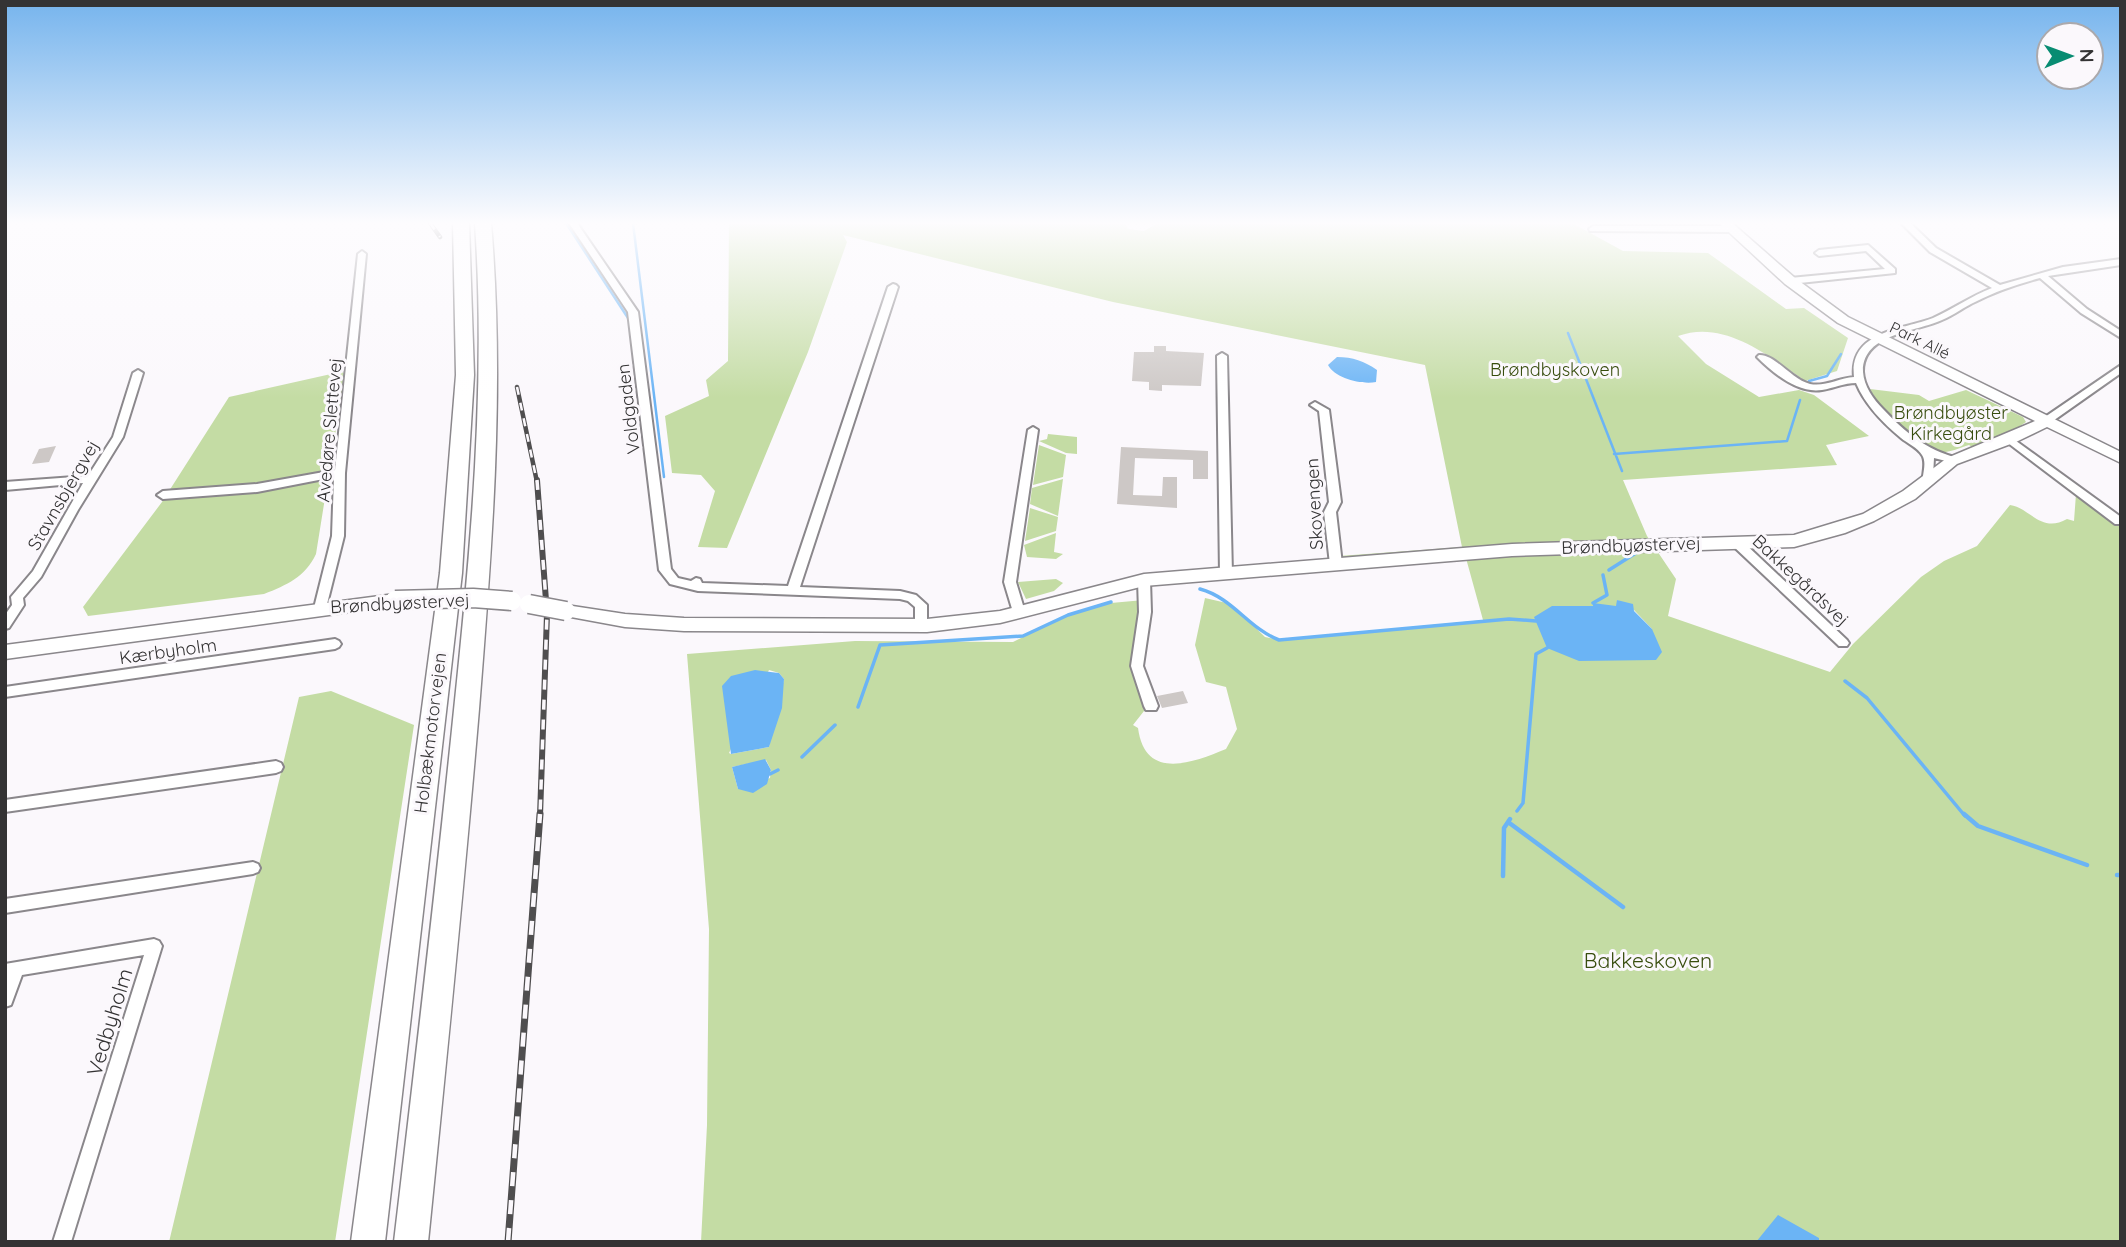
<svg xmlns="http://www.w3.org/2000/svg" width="2126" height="1247" viewBox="0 0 2126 1247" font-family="Quicksand,sans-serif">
  <rect width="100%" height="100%" fill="#fbf8fc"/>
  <path fill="#c4dca4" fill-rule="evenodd" d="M729 223H1125L1128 229 1144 231 1158 223H1572L1623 251 1708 253 1786 309 1804 308 1848 338 1837 371 1805 381C1769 356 1724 319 1678 336L1706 364 1759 397 1799 390 1814 395 1869 436 1826 445 1837 465 1623 480 1647 536 1676 579 1668 616 1830 672 1853 644 1921 577 1944 561 1977 546 2010 505C2029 507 2041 534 2067 519L2074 521 2076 494 2121 521V1242H701L707 1125 709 929 687 654 855 641 1013 642 1068 615 1100 604 1144 600 1136 645 1144 711 1133 725 1138 728C1145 781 1192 763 1226 749L1237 729 1226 687 1206 682 1195 645 1205 598 1231 604 1265 637 1279 640 1483 620 1464 551 1345 560 1339 556 1462 547 1425 365 1113 302 843 235 847 242 808 352 727 548 698 547 715 491 701 475 672 473 665 416 709 396 706 380 728 361ZM1617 600 1634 610 1652 629 1552 606H1617ZM769 670 779 673 784 679 769 747 731 754 729 753ZM766 760 771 770 770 778 738 789 732 767Z
    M340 372 345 373 316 554C305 577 287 585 264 594L88 616 83 607 162 502 229 397Z
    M1870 389 1919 395 1929 401 1966 390 2023 417 2026 422 2020 426 2023 429 1974 448 1969 445C1959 448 1947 454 1937 452 1917 449 1878 407 1870 389Z
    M1048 434 1077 437V454L1066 453 1039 441 1047 439Z
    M1039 445 1066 455 1063 477 1033 485Z
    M1063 479 1058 516 1030 504 1032 488Z
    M1030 508 1058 517 1056 531 1025 541Z
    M1056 533 1054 552 1063 554 1056 559 1027 557 1024 545Z
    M1056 579 1063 583 1054 591 1026 599 1018 582Z
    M331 691 414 725 335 1242H169L299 697Z"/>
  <path fill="#6bb4f5" d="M1337 357C1353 357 1364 361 1377 370L1376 382C1361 385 1335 378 1328 365Z
    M1617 600 1633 604 1634 611 1652 629 1662 652 1656 660 1579 661 1547 648 1534 617 1552 606H1593V603L1616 606Z
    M755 670 779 673 784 679 782 708 769 747 731 754 722 686 731 676Z
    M765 759 771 770 767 784 753 793 738 789 732 767Z
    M1778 1215 1819 1238V1242H1756Z"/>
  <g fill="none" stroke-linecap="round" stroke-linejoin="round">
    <path stroke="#6bb4f5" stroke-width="2.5" d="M566 223 628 318
      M633 223 664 477
      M1568 333 1622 471
      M1809 381 1827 376 1841 354
      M1614 454 1787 441 1800 400"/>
    <path stroke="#6bb4f5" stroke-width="3.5" d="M1609 570 1639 551
      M1200 589C1233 598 1248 628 1279 640L1509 619 1536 621
      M1593 603 1607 595 1603 575
      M1845 681 1867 698 1965 816
      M858 707 880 645 1023 636 1068 615 1111 602
      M802 757 835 725
      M770 774 778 770
      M1517 811 1523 803 1536 654 1547 648"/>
    <path stroke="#6bb4f5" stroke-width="4.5" d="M1964 814 1978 826 2087 865
      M1508 822 1623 907
      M2117 875H2121
      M1503 876 1504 828 1510 819"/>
  </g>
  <path fill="#cdc8c6" d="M1154 346H1166V351L1204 353 1201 386 1162 385V391L1149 390V382L1132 381 1134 352H1154Z
    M56 446 49 462 32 464 39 449Z
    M1121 447 1208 451V479H1193V460L1135 458 1133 495 1162 496 1163 477H1177V508L1117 504Z
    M1183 691 1188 703 1162 708 1157 696Z"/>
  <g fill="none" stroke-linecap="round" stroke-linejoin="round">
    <g stroke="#8a878b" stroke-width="4">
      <path id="street" d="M569 223H577L638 312 671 569 678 578 691 581 696 578 700 579 702 583 788 586 888 287 893 284 896 285 898 287 800 587 900 591 916 595 927 605V625L925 628H917L915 625V607L908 601 900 599 698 591 670 584 659 570 628 312Z
        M1901 223H1910L1936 248 2000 285 2063 267 2121 259V265L2048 276 2087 309 2121 331V338L2081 313 2040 278C2018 284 1996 291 1975 302 1964 307 1954 315 1942 320 1917 332 1862 333 1863 372 1864 386 1873 399 1883 409 1905 432 1926 450 1958 458L1959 460 1954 463 1934 458 1933 476 1928 480 1923 476C1924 469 1926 461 1922 455 1918 448 1907 443 1901 438 1883 423 1865 405 1856 383 1844 383 1834 388 1822 390 1798 394 1773 373 1757 357L1759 355C1775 354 1792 380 1810 384 1825 387 1839 378 1854 377 1849 331 1902 330 1933 318 1953 309 1971 296 1992 288L1930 252Z
        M1593 226H1731L1735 229 1731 232 1590 231 1589 229Z
        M1868 245 1895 269V273L1790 284 1786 281 1790 278 1885 269 1866 251 1819 256 1815 253 1819 250Z
        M362 251 366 254 345 473 344 536 326 608 320 612 314 608 332 536 334 477 257 492 163 499 157 495 163 491 257 484 335 470 358 254Z
        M1222 353 1227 356 1232 574 1226 578 1220 574 1217 356Z
        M2121 365V373L2050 423H2042V419Z
        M138 370 143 373 123 437 78 510 41 577 23 598 24 605 9 628 5 629V615L12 605 11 597 33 571 83 483 5 490V482L88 476 113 437 133 373Z
        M1315 402 1329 410 1341 502 1336 512 1342 564 1336 568 1330 564 1324 512 1329 502 1319 411 1310 405Z
        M1033 427 1038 430 1016 582 1025 612 1019 616 1013 612 1004 582 1028 430Z
        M2012 438 2121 517V524H2115L2008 443 2007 441Z
        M1736 538 1740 539 1847 640 1849 643 1847 646H1839L1732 545 1730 542 1732 539Z
        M1144 576 1150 580 1151 612 1143 666 1158 706 1156 710H1146L1144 706 1131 666 1139 612 1138 580Z
        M335 639 339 641 341 644 339 647 335 649 5 697V687Z
        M276 761 281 763 283 767 281 771 276 773 5 812V800Z
        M253 862 258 864 260 868 258 872 253 874 5 913V899Z
        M154 939 159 941 162 946 71 1242H53L144 955 22 975 11 1005 5 1007V964Z"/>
    </g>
    <g stroke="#8a878b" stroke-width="3">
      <path id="secondary" d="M1719 223H1732L1795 278 1848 317 2121 452V463L2047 427 2016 442 1957 464 1915 499 1874 521 1845 533 1794 547 1512 556 1144 586 1000 623 927 632 684 631 625 627 560 615 557 611 566 605 625 614 684 618 927 619 1000 611 1144 574 1512 544 1794 535 1863 514 1903 491 1947 458 2035 421 1838 323 1785 284Z
        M395 594 404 600 395 606 5 659V645Z"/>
    </g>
    <g stroke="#8a878b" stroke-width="3">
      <path id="highway" d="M453 223H469L474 375 462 573 385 1242H351L440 573 456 375Z
        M475 223H491C505 386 492 547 479 709 464 887 446 1064 428 1242H394C415 1065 436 887 454 710 471 548 486 386 475 223Z"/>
    </g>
    <use href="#street" fill="#fff" fill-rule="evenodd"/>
    <use href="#secondary" fill="#fff" fill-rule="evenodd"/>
    <use href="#highway" fill="#fff" fill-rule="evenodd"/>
    <g stroke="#4f4e4f" stroke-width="4.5">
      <path id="rail-far2" d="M430 223 440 237
        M517 387 537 482"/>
    </g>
    <g stroke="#4f4e4f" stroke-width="6">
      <path id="rail-far1" d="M537 480 547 614 540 816"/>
    </g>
    <g stroke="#4f4e4f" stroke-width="7">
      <path id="rail" d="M508 1242 540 814"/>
    </g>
    <use href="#rail-far2" stroke="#fbf8fc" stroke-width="2.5" stroke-dasharray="8" stroke-linecap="butt"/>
    <use href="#rail-far1" stroke="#fbf8fc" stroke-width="3.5" stroke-dasharray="10" stroke-linecap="butt"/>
    <use href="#rail" stroke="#fbf8fc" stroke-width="4.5" stroke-dasharray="14" stroke-linecap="butt"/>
    <g stroke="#8a878b" stroke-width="21" stroke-linecap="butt">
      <path id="secondary-bridge" d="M395 600 473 598 512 601
        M529 604 566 611"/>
    </g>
    <use href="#secondary-bridge" stroke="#fff" stroke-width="18"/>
  </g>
  <linearGradient id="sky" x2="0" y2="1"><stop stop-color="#76b4ed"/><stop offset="0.56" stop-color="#fdfcfe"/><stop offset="1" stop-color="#fdfcfe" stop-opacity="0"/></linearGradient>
  <rect width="2126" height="398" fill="url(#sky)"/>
  <g text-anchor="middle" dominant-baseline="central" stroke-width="6" stroke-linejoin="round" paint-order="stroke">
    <g font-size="16" fill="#343334" stroke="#fbf8fc">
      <text transform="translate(1920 340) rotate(26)">Park Allé</text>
    </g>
    <g font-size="18" fill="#384d0e" stroke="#fbf8fc">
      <text x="1555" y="369">Brøndbyskoven</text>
      <text x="1951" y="412">Brøndbyøster<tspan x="1951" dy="21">Kirkegård</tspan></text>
    </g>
    <g font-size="18" fill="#343334" stroke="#fbf8fc">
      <text transform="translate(628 409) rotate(-97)">Voldgaden</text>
      <text transform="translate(329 430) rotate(-85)">Avedøre Slettevej</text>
      <text transform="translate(63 495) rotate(-60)">Stavnsbjergvej</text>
      <text transform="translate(1314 504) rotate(-93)">Skovengen</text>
      <text transform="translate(1631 545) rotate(-2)">Brøndbyøstervej</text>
      <text transform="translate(1801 580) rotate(43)">Bakkegårdsvej</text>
      <text transform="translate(400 603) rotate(-3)">Brøndbyøstervej</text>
      <text transform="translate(168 651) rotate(-8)">Kærbyholm</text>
      <text transform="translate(430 733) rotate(-83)">Holbækmotorvejen</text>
    </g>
    <g font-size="21" fill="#384d0e" stroke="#fbf8fc">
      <text x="1648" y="960">Bakkeskoven</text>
    </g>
    <g font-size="21" fill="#343334" stroke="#fbf8fc">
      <text transform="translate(109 1022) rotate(-73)">Vedbyholm</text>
    </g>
  </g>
  <rect width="2126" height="1247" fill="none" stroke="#343334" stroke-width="14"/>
  <g transform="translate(2070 56) rotate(89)"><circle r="33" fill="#fbf8fc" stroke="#aba9ac" stroke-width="2"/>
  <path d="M0-5L12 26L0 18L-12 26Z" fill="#088c72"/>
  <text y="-10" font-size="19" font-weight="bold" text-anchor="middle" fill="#343334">N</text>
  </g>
</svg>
